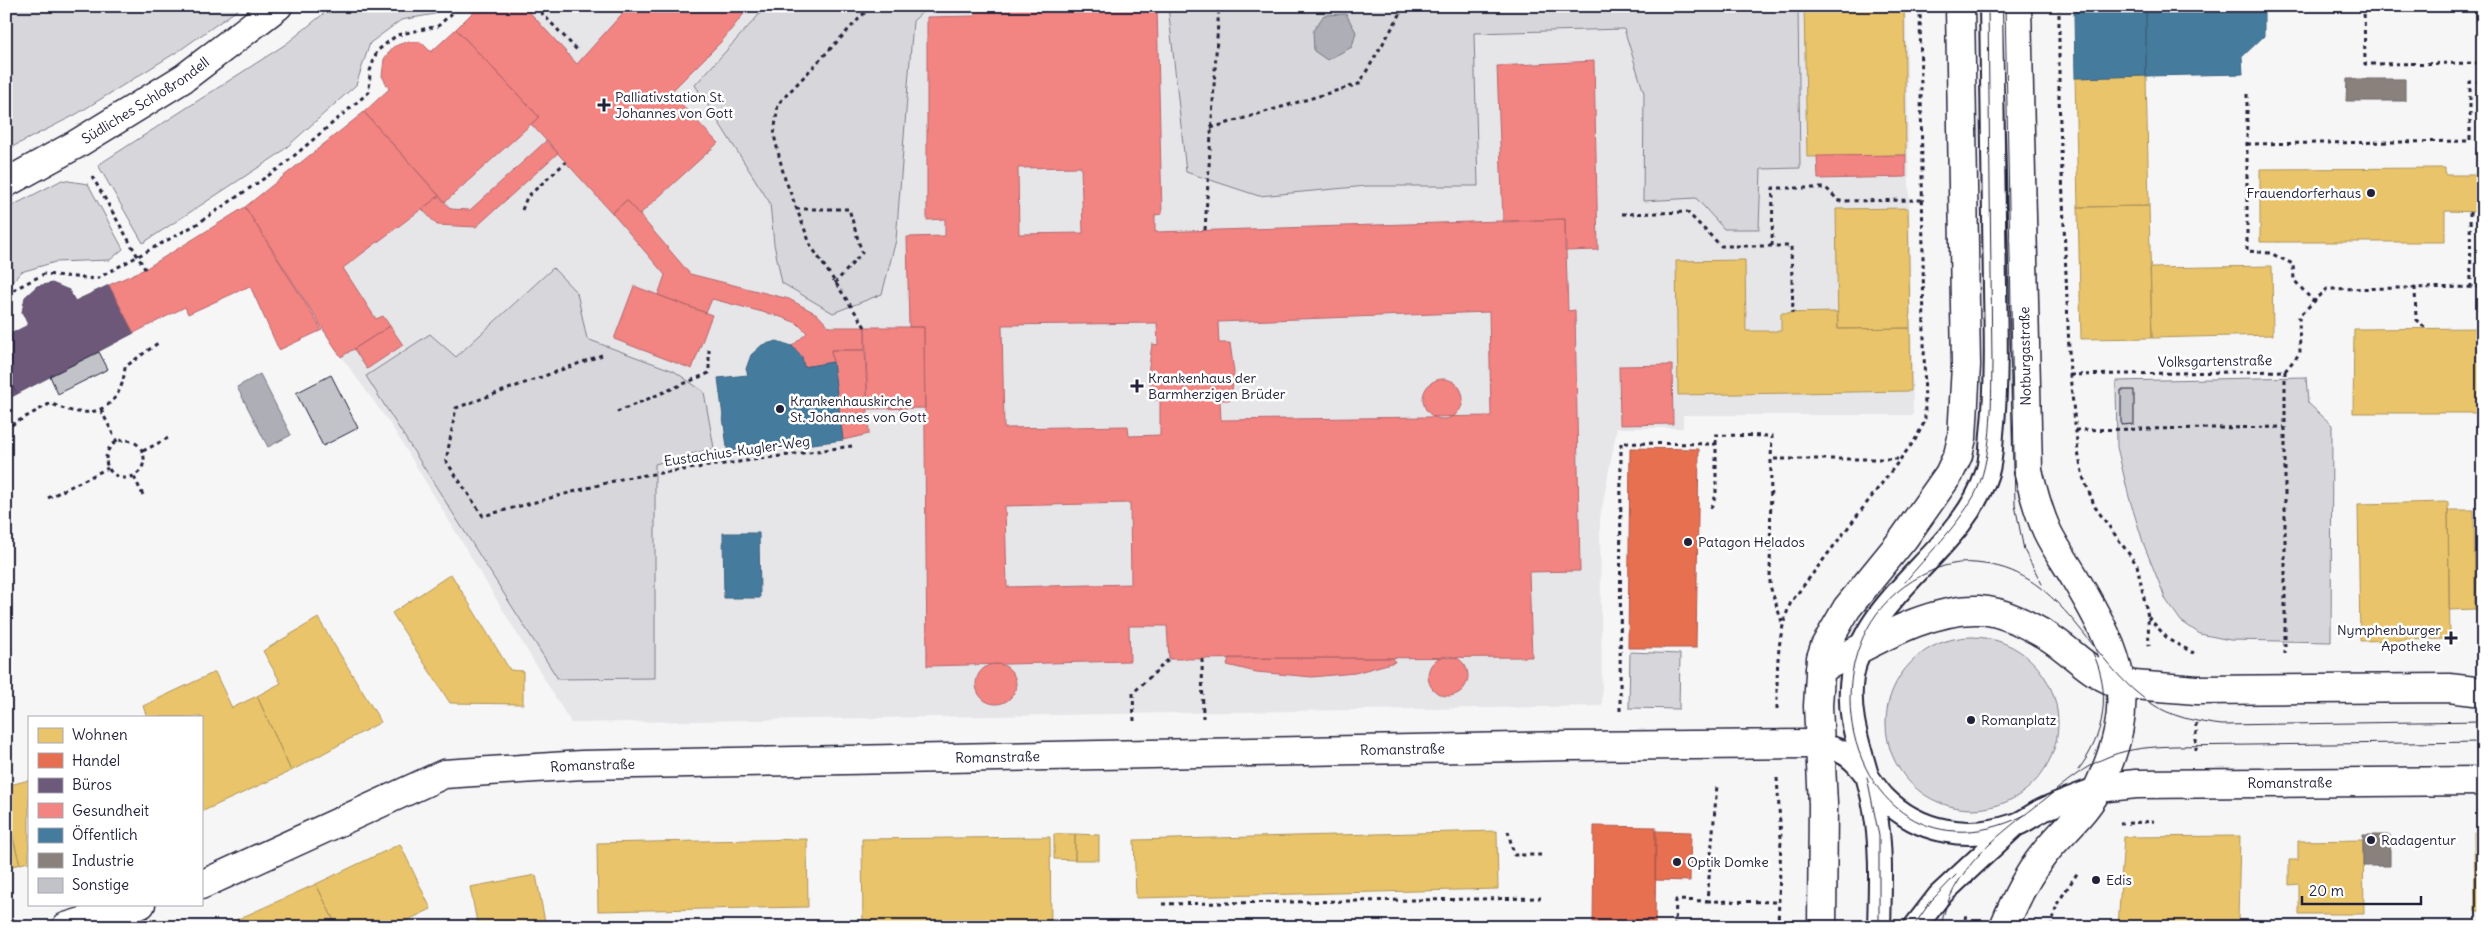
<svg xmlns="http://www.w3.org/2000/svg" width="2489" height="933" viewBox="0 0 2489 933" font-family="Delius,sans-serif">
  <rect width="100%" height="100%" fill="#f6f6f7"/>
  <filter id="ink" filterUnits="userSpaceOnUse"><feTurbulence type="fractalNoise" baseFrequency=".02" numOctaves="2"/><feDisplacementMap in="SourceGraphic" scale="10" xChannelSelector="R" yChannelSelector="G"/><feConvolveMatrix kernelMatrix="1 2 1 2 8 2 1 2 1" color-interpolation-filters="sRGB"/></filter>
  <g filter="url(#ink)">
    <path fill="#e6e6e9" d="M479 6H1906L1913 415H1683V428H1617L1600 518 1602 706 571 723 393 428 322 330 245 207 364 112 389 89 382 76 421 42 431 52Z"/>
    <path fill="#d7d7db" stroke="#7c7c8b" d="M6 6H243L180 50 75 115 6 150Z
      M333 6H443L435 14 401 20 370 43 356 85 279 154 143 243 98 165 286 44Z
      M767 6H929L913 21 896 240 882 294 833 313 782 283 774 244 770 203 695 85Z
      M1168 6H1798L1800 168 1761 169 1759 229H1724L1696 198 1643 201 1644 93 1624 29 1474 33 1478 186H1367L1259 196 1186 172Z
      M62 180 88 184 123 249 110 260 55 262 21 272 6 289V209Z
      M553 268 577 293 587 339 674 371 704 392 714 448 655 464V678L558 679 366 376 430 334 456 357Z
      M2306 377 2308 403 2332 425 2331 642 2230 640 2200 634 2181 621 2166 600 2144 545 2129 497 2117 447 2116 381Z
      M1886 723a86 86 0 1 1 172 0a86 86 0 1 1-172 0Z
      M1630 652 1680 654 1679 709 1629 708Z"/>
    <path fill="#aeaeb7" stroke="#767685" d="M1346 14 1356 32 1352 47 1327 60 1314 51 1313 31 1324 15Z
      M260 374 291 435 268 447 237 387Z"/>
    <path fill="#e9c46a" stroke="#ad935c" d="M1804 6H1904L1906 155 1807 157Z
      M2146 76 2149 206 2078 207 2075 78Z
      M2445 168V175H2483V212L2445 211V242H2260V169Z
      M2149 206 2152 338 2081 339 2078 207Z
      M1908 208 1910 328 1838 329 1836 209Z
      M1745 260 1746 331H1781V313L1837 312 1838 329 1910 328 1911 391 1678 395 1676 261Z
      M2272 266 2273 335 2152 338 2150 268Z
      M2483 328V413H2353L2354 329Z
      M2448 502 2450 639 2360 641 2358 504Z
      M2448 510H2474L2475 609 2449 610Z
      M2475 553H2483V609H2475Z
      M451 574 510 670 523 671V704L450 703 392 613Z
      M318 618 381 722 291 771 257 696 281 683 263 651Z
      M215 672 232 708 257 696 291 771 201 812V717H147L143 706Z
      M29 780V862L20 864 6 813V786Z
      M6 813 20 864 6 868Z
      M1497 831 1498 889 1136 898 1134 840Z
      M2474 833H2483V911H2475Z
      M1054 834H1075V860L1054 859Z
      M1075 834 1099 835V860H1075Z
      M2240 836 2238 921 2190 920V925L2177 924V927H2118L2124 837Z
      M1050 837 1051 927H863L862 839Z
      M807 839 808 907 598 911 597 843Z
      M2363 840 2364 914H2299V884L2289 885V860H2298V841Z
      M400 844 431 909 394 927H337L316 884Z
      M536 875 546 927H478L470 887Z
      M316 884 337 927H225V925Z"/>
    <path fill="#e76f51" stroke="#ac584a" d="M1630 448 1699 449 1696 648H1628Z
      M1594 826 1656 827 1655 927H1593Z
      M1655 831 1691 832 1690 881 1655 880Z"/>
    <path fill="#6d597a" stroke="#564867" d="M52 283 69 290 75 301 109 285 134 333 17 394 6 371V336L28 325 22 312 25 297 37 286Z
      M6 371 17 394 6 400Z"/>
    <path fill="#f28482" stroke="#b4676d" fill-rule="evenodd" d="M479 6H524L577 64 629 6H750L722 41 670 93 718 143 639 215 627 200 612 213 531 124 539 117 456 29Z
      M975 6H1157L1162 214 1155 215V232L1565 219 1568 311 1575 310 1580 571 1529 572 1532 657 1169 659 1167 626H1129L1130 661 927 666 924 327H909L907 237 945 236V219L927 220V17L975 16ZM1081 167 1083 233 1019 234 1018 168ZM1489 312 1491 416 1221 420 1220 400H1231L1234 372 1230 343H1219L1218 322ZM1157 323 1158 345 1152 344 1148 373 1153 400H1160V435L1129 436 1128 426 1004 428 1002 325ZM1130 503 1131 584 1007 587 1005 506Z
      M456 29 539 117 445 202 364 112 389 89 382 76 384 59 393 47 405 42H421L431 52Z
      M1594 61 1598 250 1565 251V219L1503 222 1497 66Z
      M364 112 439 196 343 268 376 319 383 316 390 326 341 357 245 207Z
      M547 140 558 153 476 227 437 225 422 209 439 196 451 209 470 210Z
      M1906 155V177L1818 179 1817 156Z
      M627 200 690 274 789 299 817 314 829 327H865V350H831L833 362 804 367 802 357 792 346 807 333 797 323 778 316 712 299 706 313 658 295 665 275 612 213Z
      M245 207 322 330 279 350 250 286 188 314 185 307 134 333 109 285 145 269Z
      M634 286 712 315 692 369 614 339Z
      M390 326 403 345 367 369 354 349Z
      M865 327H924L925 408 868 409Z
      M831 350H865L869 434 843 440Z
      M1672 365 1673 424 1620 425 1619 366Z
      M1423 399a20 20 0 1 1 40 0a20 20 0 1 1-40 0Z
      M1428 676a20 20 0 1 1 40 0a20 20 0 1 1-40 0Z
      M1229 658H1393L1395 662 1355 673 1312 677 1256 672 1227 665Z
      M976 684a20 20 0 1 1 40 0a20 20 0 1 1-40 0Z"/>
    <path fill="#457b9d" stroke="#3a6080" d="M2081 6H2146V76L2075 78 2074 13Z
      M2146 6H2264V36L2242 57 2243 74 2146 76Z
      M777 341 792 346 802 357 804 367 833 362 843 440 728 455 718 378 748 375 746 369 751 355 762 345Z
      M723 533H759L760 598H724Z"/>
    <path fill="#8a817c" stroke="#6b6468" d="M2347 79H2405V101H2346Z
      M2363 835H2390V866H2363Z"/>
    <path fill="#c2c2c9" stroke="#22223b" d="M99 352 108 369 58 394 50 376Z
      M331 375 358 428 323 446 296 393Z
      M2121 390H2134V424L2121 425Z"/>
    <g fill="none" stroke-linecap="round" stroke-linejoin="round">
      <g stroke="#22223b" stroke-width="26">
        <path id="service" d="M1818 744C1826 746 1833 748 1840 751 1860 760 1870 783 1884 798 1919 833 1968 841 2015 825 2025 822 2035 813 2045 809 2062 801 2081 795 2098 788
          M1879 927C1880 888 1882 849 1875 810 1868 765 1845 724 1852 677 1864 595 1962 552 1987 473 1991 461 1991 447 1992 434 1997 386 1996 337 1995 289 1994 194 1993 100 1991 6
          M1915 927 1939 896 2014 826"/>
      </g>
      <g stroke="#22223b" stroke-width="31">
        <g id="minor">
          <path id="s1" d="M6 183 75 145 184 78 278 6"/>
          <path id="s2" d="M201 885 444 774 582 765 1568 746 1818 744"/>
          <path d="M66 927 141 904"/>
        </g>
      </g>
      <g stroke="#22223b" stroke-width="31">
        <path id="tertiary" d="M1820 669C1867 647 1925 608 1979 610 2003 611 2028 625 2049 637 2074 653 2092 676 2121 684"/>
      </g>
      <g stroke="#22223b" stroke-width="31">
        <g id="secondary">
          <path d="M2121 684 2197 690 2449 688 2483 692"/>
          <path id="s3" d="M2098 788 2136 784 2483 781"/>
        </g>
      </g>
      <g stroke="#22223b" stroke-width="31">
        <path id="primary" d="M1822 927 1823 804 1818 706 1821 658 1825 646 1847 608 1904 538 1949 474 1958 455 1962 438 1966 365 1960 6
          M2004 927C2014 902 2027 875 2044 854 2061 832 2087 812 2099 786 2139 699 2122 658 2076 580 2067 564 2055 548 2047 531 2038 511 2033 492 2028 470L2017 6"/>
      </g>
      <path stroke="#22223b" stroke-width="3" stroke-dasharray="4 4" stroke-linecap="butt" d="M535 6 579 52
        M2059 6V98L2070 375 2078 452 2083 477 2095 507 2137 565 2148 617 2149 646
        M2364 6 2365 64 2483 63
        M2247 94V251L2270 253 2293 264 2294 280 2313 301
        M1211 128 1359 84 1405 6
        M2247 144 2470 141V82H2483
        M92 176 145 269
        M796 209H849L862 253 835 283
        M522 210 527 197 566 162
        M2470 212 2471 287
        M1622 214 1687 212 1721 246H1791L1793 313
        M1205 230 1219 6
        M1772 246 1773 188H1826L1839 201 1923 200
        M2415 287 2416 320 2427 329
        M6 305 15 289 44 274 96 279 197 224 281 167 369 92 370 71 377 51 397 35 438 26 460 6
        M865 327 811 246 784 176 774 135 778 104 871 6
        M602 355 456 408 446 461 483 516 625 478 852 446
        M2285 371V654
        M2285 371 2300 353 2299 316 2327 289 2483 287
        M2070 375 2285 371
        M101 410 117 442
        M617 412 709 373V349
        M2075 430 2284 427
        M6 431 13 424 51 403C88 423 122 411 125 367L158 343
        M106 459a19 19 0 1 1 38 0a19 19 0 1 1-38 0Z
        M1716 444V435L1772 436 1771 459
        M143 451 170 437
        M134 477 144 497
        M48 498 108 468
        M2148 617 2169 640 2194 653
        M1782 622 1770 586 1771 459H1898
        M1202 659 1203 718
        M1777 709C1777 671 1776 637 1791 602L1915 440 1925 421 1920 6
        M1620 711 1621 443 1716 444V495L1711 508
        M1134 721 1133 693 1169 659
        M2196 723V750
        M1777 778 1781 838 1778 927
        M2120 824 2154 821
        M1508 831 1514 855H1541
        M1707 901 1779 902
        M1162 904 1541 898
        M1675 927 1676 900 1707 901 1717 785
        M1963 927 1966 915
        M2051 927 2057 904 2078 872"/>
      <use href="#service" stroke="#fff" stroke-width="22"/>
      <use href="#minor" stroke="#fff" stroke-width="28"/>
      <use href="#tertiary" stroke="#fff" stroke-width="28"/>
      <use href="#secondary" stroke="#fff" stroke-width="28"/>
      <use href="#primary" stroke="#fff" stroke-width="28"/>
      <path stroke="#22223b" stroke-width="1" d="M2005 6 2015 505 2024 550 2042 584
        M1905 582C1928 554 1956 528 1974 496 1993 460 1991 404 1992 364L1988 6
        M2078 770C2105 736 2112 691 2092 651
        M1867 777 1879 836V927
        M2025 815C1855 899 1781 636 1931 571 1948 563 1965 561 1984 564 2063 573 2089 661 2149 702 2171 717 2197 722 2222 725L2483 721
        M1913 927 1931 901 1956 875
        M1941 927C1950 869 2001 833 2044 800 2065 783 2084 766 2110 756 2130 748 2153 747 2174 746L2483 742"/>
    </g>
  </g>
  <g fill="#22223b" stroke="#fff" stroke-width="2">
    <path d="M601.5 97.5h5v5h5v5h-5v5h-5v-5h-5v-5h5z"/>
    <circle cx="2371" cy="193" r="5"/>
    <path d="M1134.5 378.5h5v5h5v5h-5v5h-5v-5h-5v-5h5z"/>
    <circle cx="780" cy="409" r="5"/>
    <circle cx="1688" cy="542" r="5"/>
    <path d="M2448.5 630.5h5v5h5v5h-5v5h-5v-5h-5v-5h5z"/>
    <circle cx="1971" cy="720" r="5"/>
    <circle cx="2371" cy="840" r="5"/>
    <circle cx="1677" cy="862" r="5"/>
    <circle cx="2096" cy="880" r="5"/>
  </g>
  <g text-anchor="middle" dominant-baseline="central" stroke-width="5" stroke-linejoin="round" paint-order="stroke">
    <g font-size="14" fill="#22223b" stroke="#fff" text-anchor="start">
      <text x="615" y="97">Palliativstation St.<tspan x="615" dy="16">Johannes von Gott</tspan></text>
      <text x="2361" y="193" text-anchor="end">Frauendorferhaus</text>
      <text x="1148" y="378">Krankenhaus der<tspan x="1148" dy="16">Barmherzigen Brüder</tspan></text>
      <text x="790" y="401">Krankenhauskirche<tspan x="790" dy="16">St. Johannes von Gott</tspan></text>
      <text x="1698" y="542">Patagon Helados</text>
      <text x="2441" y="630" text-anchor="end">Nymphenburger<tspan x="2441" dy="16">Apotheke</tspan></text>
      <text x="1981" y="720">Romanplatz</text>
      <text x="2381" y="840">Radagentur</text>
      <text x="1687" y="862">Optik Domke</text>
      <text x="2106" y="880">Edis</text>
    </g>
    <g font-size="14" fill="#22223b" stroke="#fff">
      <text stroke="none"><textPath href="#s1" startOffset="162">Südliches Schloßrondell</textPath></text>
      <text transform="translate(2025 356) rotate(-91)">Notburgastraße</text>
      <text transform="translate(2215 361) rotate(-1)">Volksgartenstraße</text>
      <text transform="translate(737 451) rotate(-8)">Eustachius-Kugler-Weg</text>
      <text stroke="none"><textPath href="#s2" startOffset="1226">Romanstraße</textPath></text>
      <text stroke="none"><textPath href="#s2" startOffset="821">Romanstraße</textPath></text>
      <text stroke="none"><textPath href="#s2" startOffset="416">Romanstraße</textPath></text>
      <text stroke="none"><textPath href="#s3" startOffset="192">Romanstraße</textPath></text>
    </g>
  </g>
  <rect width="2489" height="933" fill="none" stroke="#fff" stroke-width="25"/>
  <rect x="12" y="12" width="2464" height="908" fill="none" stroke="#22223b" stroke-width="2" filter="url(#ink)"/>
  <rect x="28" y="716" width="175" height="190" fill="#ffffff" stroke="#a7a7b1"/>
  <rect x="38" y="728" width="25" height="15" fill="#e9c46a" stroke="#a7a7b1"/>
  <text x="72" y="740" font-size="15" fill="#22223b">Wohnen</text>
  <rect x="38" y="753" width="25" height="15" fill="#e76f51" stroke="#a7a7b1"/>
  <text x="72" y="766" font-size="15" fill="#22223b">Handel</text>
  <rect x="38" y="778" width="25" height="15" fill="#6d597a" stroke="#a7a7b1"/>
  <text x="72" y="790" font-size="15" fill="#22223b">Büros</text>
  <rect x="38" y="803" width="25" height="15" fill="#f28482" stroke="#a7a7b1"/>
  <text x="72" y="816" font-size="15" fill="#22223b">Gesundheit</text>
  <rect x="38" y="828" width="25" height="15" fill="#457b9d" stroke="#a7a7b1"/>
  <text x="72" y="840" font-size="15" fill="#22223b">Öffentlich</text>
  <rect x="38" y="853" width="25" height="15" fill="#8a817c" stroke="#a7a7b1"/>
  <text x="72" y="866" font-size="15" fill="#22223b">Industrie</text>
  <rect x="38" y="878" width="25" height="15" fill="#c2c2c9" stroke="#a7a7b1"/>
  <text x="72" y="890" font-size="15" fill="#22223b">Sonstige</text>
  <path d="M2302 896v8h119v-8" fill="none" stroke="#22223b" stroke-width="2.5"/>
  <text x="2309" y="896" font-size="15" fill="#22223b" stroke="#ffffff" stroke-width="4" paint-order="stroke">20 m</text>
</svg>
